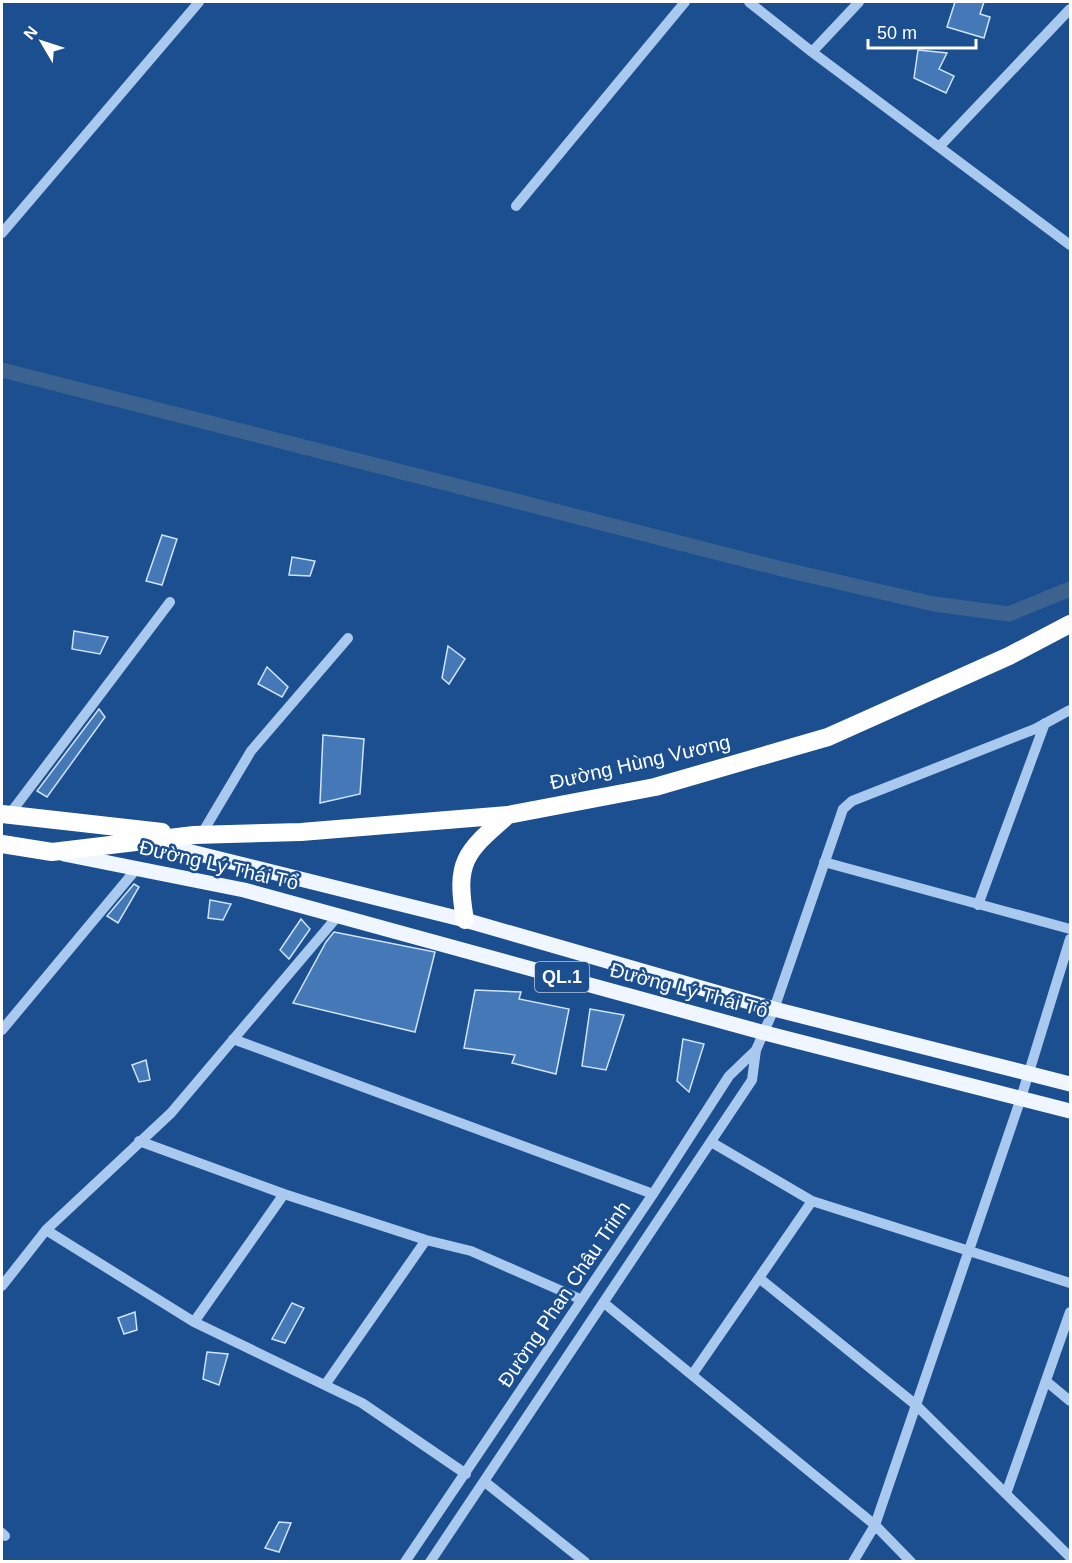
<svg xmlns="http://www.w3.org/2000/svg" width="1072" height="1563" viewBox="0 0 1072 1563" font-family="Arial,sans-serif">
  <rect width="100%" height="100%" fill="#1b4f8f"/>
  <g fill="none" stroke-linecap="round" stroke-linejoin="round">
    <path stroke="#3c6290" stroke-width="15" d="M2 370 786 570 934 604 1009 614 1070 589"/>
  </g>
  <path fill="#4478b7" stroke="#cfe3fa" stroke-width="1.5" d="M955 2H984L980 14 990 17 984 38 947 27Z
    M918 50 947 53 939 69 954 76 946 93 914 78Z
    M162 535 177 539 162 585 146 581Z
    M292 557 315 561 310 576 289 575Z
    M74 631 108 637 100 654 72 649Z
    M448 646 465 659 449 684 442 678Z
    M267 667 288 687 282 697 258 684Z
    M99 709 105 717 47 797 37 791Z
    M323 735 364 739 360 794 320 803Z
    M134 884 139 887 118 923 107 916Z
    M210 900 231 904 223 920 208 918Z
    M301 919 310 929 289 959 280 950Z
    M334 932 435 952 415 1032 293 1003 326 942Z
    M475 990 521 992 519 999 569 1009 556 1074 512 1063 515 1055 464 1048Z
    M590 1009 624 1015 606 1070 582 1066Z
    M683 1039 704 1044 689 1092 677 1081Z
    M146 1060 150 1080 139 1082 132 1065Z
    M292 1303 304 1308 285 1343 272 1339Z
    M135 1312 137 1330 124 1334 118 1318Z
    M207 1352 228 1354 219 1385 203 1379Z
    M279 1522 291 1523 279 1552 265 1548Z"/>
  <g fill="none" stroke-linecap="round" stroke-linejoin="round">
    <path stroke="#a9c9ee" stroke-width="10" d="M749 2 812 52 1070 245
      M812 52 859 2
      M939 147 1070 9
      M516 206 685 2
      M2 233 199 2
      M9 815 170 602
      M201 835 251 751 348 638
      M824 862 1070 929
      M978 905 1045 723
      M2 1030 138 867
      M233 1039 653 1194
      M139 1141 284 1194 426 1240 471 1251 580 1299
      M711 1142 812 1201 1070 1283
      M46 1230 194 1322 362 1403 466 1474
      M759 1278 916 1405 1070 1557
      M2 1286 46 1230 171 1113 337 917
      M604 1303 875 1525 911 1562
      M194 1322 284 1194
      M692 1375 812 1201
      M1046 1381 1070 1401
      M325 1385 426 1240
      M485 1482 585 1562
      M1006 1494 1070 1312
      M2 1533 5 1536
      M405 1562 653 1194 729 1076 756 1050
      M430 1562 752 1080 756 1050 774 1009 843 809 852 801 1035 729 1070 710
      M853 1562 875 1525 1021 1098 1070 939"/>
    <path stroke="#f0f6ff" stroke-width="15" d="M151 842 465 920 774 1009 1070 1084
      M64 854 244 890 765 1033 1070 1111"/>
    <path stroke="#fff" stroke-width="18" d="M2 814 162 832
      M2 844 52 852 194 835 301 832 508 815 655 787 828 737 1009 656 1070 624
      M465 920C455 862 464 853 508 815"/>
  </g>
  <g text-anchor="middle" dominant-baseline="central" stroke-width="5" stroke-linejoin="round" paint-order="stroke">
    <rect fill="#1b4f8f" stroke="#bbcadd" stroke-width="1.5" x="535" y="962" width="54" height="30" rx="4.5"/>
    <g font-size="18" font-weight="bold" fill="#fff">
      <text x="562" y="977">QL.1</text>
    </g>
    <g font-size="20" fill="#fff" stroke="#1b4f8f">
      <text transform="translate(640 762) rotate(-13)">Đường Hùng Vương</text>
      <text transform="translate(219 865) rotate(13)">Đường Lý Thái Tổ</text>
      <text transform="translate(689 990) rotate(15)">Đường Lý Thái Tổ</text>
      <text transform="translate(564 1294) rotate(-56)">Đường Phan Châu Trinh</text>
    </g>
  </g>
  <rect width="1072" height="1563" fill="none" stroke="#ffffff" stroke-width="6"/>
  <g transform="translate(42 42) rotate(309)" stroke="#1b4f8f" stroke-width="4.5" paint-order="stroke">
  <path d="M0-4.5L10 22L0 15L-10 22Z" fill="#ffffff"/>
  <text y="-9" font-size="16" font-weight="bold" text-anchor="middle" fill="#ffffff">N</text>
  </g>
  <path d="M868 39v9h108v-9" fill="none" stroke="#ffffff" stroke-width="3"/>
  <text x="877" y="39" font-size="18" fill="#ffffff" stroke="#1b4f8f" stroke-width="4.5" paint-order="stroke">50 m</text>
</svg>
